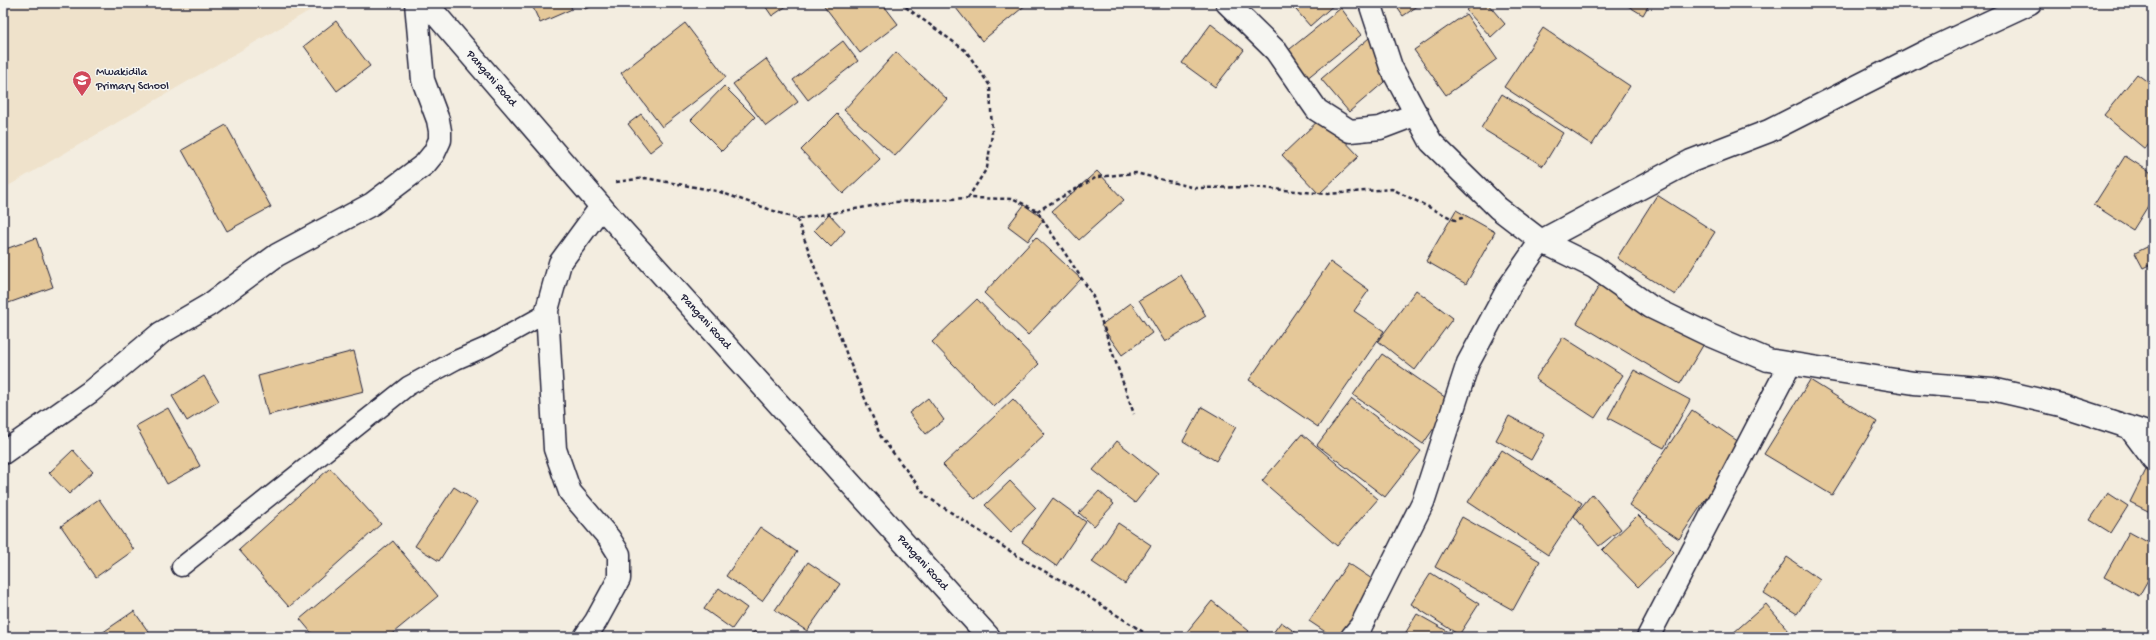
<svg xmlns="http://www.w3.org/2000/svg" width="2156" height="640" viewBox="0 0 2156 640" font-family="'Gochi Hand',sans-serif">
  <rect width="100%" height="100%" fill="#f3ede0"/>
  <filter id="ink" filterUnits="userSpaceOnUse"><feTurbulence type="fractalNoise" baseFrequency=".025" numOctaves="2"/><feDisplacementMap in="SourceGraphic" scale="8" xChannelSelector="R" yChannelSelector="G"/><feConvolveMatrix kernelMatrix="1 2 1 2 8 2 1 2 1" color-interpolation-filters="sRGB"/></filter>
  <g filter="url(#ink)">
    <path fill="#efe2cb" d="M3 3H317L319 5 3 189Z"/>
    <path fill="#e5c899" stroke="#22223b" d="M531 3H569L572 9 540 23Z
      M583 3H599L585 9Z
      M763 3H791L772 16Z
      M822 3H882L898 24 860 53Z
      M952 3H1026L1027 4 982 41Z
      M1290 3H1336L1310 26Z
      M1394 3H1422L1403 16Z
      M1474 3H1487L1505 24 1491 37 1466 10Z
      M1623 3H1650L1643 15Z
      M1341 8 1361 35 1296 87 1275 61Z
      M1466 14 1497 59 1446 95 1414 50Z
      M336 21 370 66 337 91 304 46Z
      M685 23 726 77 662 127 621 73Z
      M1211 24 1244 50 1215 87 1182 63Z
      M1543 28 1630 86 1592 145 1504 87Z
      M1369 38 1397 71 1349 112 1321 79Z
      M843 41 858 61 808 100 793 80Z
      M896 52 947 99 895 156 844 110Z
      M766 59 798 102 766 126 733 84Z
      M2137 74 2153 86V139L2145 149 2104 115Z
      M724 86 755 117 722 151 691 120Z
      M1502 94 1563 133 1543 166 1481 128Z
      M641 114 663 142 650 152 628 124Z
      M837 114 880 159 843 194 801 150Z
      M1322 117 1359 156 1319 194 1282 155Z
      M226 125 271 207 227 231 182 150Z
      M2125 156 2153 174V198L2133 230 2094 205Z
      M1097 171 1124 200 1079 240 1052 211Z
      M1657 195 1715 232 1675 295 1617 258Z
      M1024 205 1044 219 1028 241 1008 226Z
      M1456 210 1495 232 1466 284 1426 261Z
      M829 214 845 231 831 247 814 230Z
      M1036 237 1081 279 1028 335 984 293Z
      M36 238 53 287 3 305V250Z
      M2151 245 2153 250V263L2143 268 2135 253Z
      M1330 262 1369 290 1354 311 1384 331 1318 427 1249 380Z
      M1608 271 1711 332 1680 384 1577 323Z
      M1181 275 1206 316 1165 342 1139 300Z
      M1416 290 1453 318 1415 370 1378 341Z
      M977 299 1039 364 994 407 932 342Z
      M1131 303 1152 333 1122 355 1101 325Z
      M1563 337 1623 375 1595 418 1535 379Z
      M354 351 364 391 268 415 258 376Z
      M1382 354 1452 402 1423 444 1353 395Z
      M1634 370 1690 400 1664 448 1608 418Z
      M204 376 219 401 187 421 172 396Z
      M1810 380 1877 422 1832 495 1764 454Z
      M928 398 944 420 926 434 909 413Z
      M1013 399 1045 434 975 499 943 465Z
      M1352 399 1421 451 1385 497 1317 445Z
      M1202 407 1236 427 1216 461 1183 441Z
      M168 408 200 466 167 484 136 426Z
      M1692 410 1742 444 1679 539 1629 505Z
      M1509 416 1545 435 1531 460 1496 440Z
      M1302 434 1378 499 1337 546 1262 481Z
      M1117 441 1158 474 1135 503 1093 470Z
      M73 450 93 472 69 494 49 473Z
      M1502 450 1582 503 1548 555 1468 502Z
      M330 468 381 524 289 607 239 550Z
      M2146 470 2153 474V506L2150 512 2130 502Z
      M1010 481 1036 508 1011 532 985 505Z
      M454 487 477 502 439 561 415 546Z
      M1099 491 1114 504 1094 526 1079 513Z
      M2108 493 2128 506 2111 533 2090 520Z
      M1592 494 1621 529 1599 546 1574 516Z
      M1053 498 1086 522 1056 566 1022 542Z
      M99 499 134 550 96 577 61 526Z
      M1638 515 1674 552 1638 587 1602 550Z
      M1462 517 1540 561 1513 610 1435 567Z
      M1118 523 1151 545 1125 584 1092 562Z
      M760 527 797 552 762 601 726 576Z
      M2129 532 2153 545V571L2139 596 2104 577Z
      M393 541 438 596 388 637H315L300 619Z
      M1787 557 1820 580 1797 614 1764 593Z
      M808 562 840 584 807 631 775 610Z
      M1348 563 1381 585 1346 637H1333L1309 621Z
      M1431 573 1479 604 1459 635 1411 604Z
      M719 588 747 608 732 629 704 609Z
      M1212 601 1249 631 1245 637H1189L1185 634Z
      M1766 604 1794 637H1734L1732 634Z
      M134 611 152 637H96Z
      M1417 614 1456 636V637H1403Z
      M1281 622 1302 637H1270Z
      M755 631 760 637H748Z"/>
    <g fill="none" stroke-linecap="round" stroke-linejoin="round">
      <g stroke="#22223b" stroke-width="21">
        <path id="service" d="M181 567 408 386 456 360 486 347 547 313"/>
      </g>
      <g stroke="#22223b" stroke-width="25">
        <path id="minor" d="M1227 3 1276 51 1317 110 1350 131 1380 128 1417 114
          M1370 3 1391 67 1431 142 1498 208 1541 241 1594 267 1651 307 1709 335 1768 360 1914 383 1992 389 2061 405 2153 435
          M2129 427 2153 459
          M3 453 90 392 161 333 209 305 277 255 372 204 425 164 434 153 440 140V131L438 120 423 80 416 3
          M585 637 596 621 619 579V554L609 538 570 492 555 449 547 310 560 263 601 207
          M1352 637 1361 626 1423 502 1468 363 1509 287 1541 241 1691 161 1769 131 1927 51 2030 3
          M1648 637 1790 364"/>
      </g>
      <g stroke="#22223b" stroke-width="25">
        <path id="secondary" d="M426 3 611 218 989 637"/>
      </g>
      <path stroke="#22223b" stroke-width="2.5" stroke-dasharray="4 3" stroke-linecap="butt" d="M900 3 966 51 990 86 992 134 987 168 968 198
        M616 182 645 178 717 191 797 219 895 202 968 198 1014 199 1037 211 1092 294 1134 414
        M1037 211 1097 177 1136 173 1195 188 1252 187 1327 194 1392 189 1455 220 1466 217
        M797 219 848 358 881 437 926 496 1019 557 1073 587 1151 637"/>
      <use href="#service" stroke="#f6f6f2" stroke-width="18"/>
      <use href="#minor" stroke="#f6f6f2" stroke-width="22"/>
      <use href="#secondary" stroke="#f6f6f2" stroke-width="22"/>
    </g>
  </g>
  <defs>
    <g id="school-pin" transform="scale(1)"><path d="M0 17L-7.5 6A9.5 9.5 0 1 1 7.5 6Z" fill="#d1495b" stroke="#f6f6f2"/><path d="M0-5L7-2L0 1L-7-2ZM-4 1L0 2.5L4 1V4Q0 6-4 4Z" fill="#fff"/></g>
  </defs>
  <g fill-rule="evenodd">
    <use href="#school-pin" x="82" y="80"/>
  </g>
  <g text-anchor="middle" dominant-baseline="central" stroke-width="3" stroke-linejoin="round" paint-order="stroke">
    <g font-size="12" fill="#22223b" stroke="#f6f6f2" text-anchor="start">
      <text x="96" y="73">Mwakidila<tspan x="96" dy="14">Primary School</tspan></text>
    </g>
    <g font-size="12" fill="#22223b" stroke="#f6f6f2">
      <text transform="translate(491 79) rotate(49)">Pangani Road</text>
      <text transform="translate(705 322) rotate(48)">Pangani Road</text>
      <text transform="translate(922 563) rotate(48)">Pangani Road</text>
    </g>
  </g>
  <rect width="2156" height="640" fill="none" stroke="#f6f6f2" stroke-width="16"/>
  <rect x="8" y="8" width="2140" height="624" fill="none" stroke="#22223b" stroke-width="1.5" filter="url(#ink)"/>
</svg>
